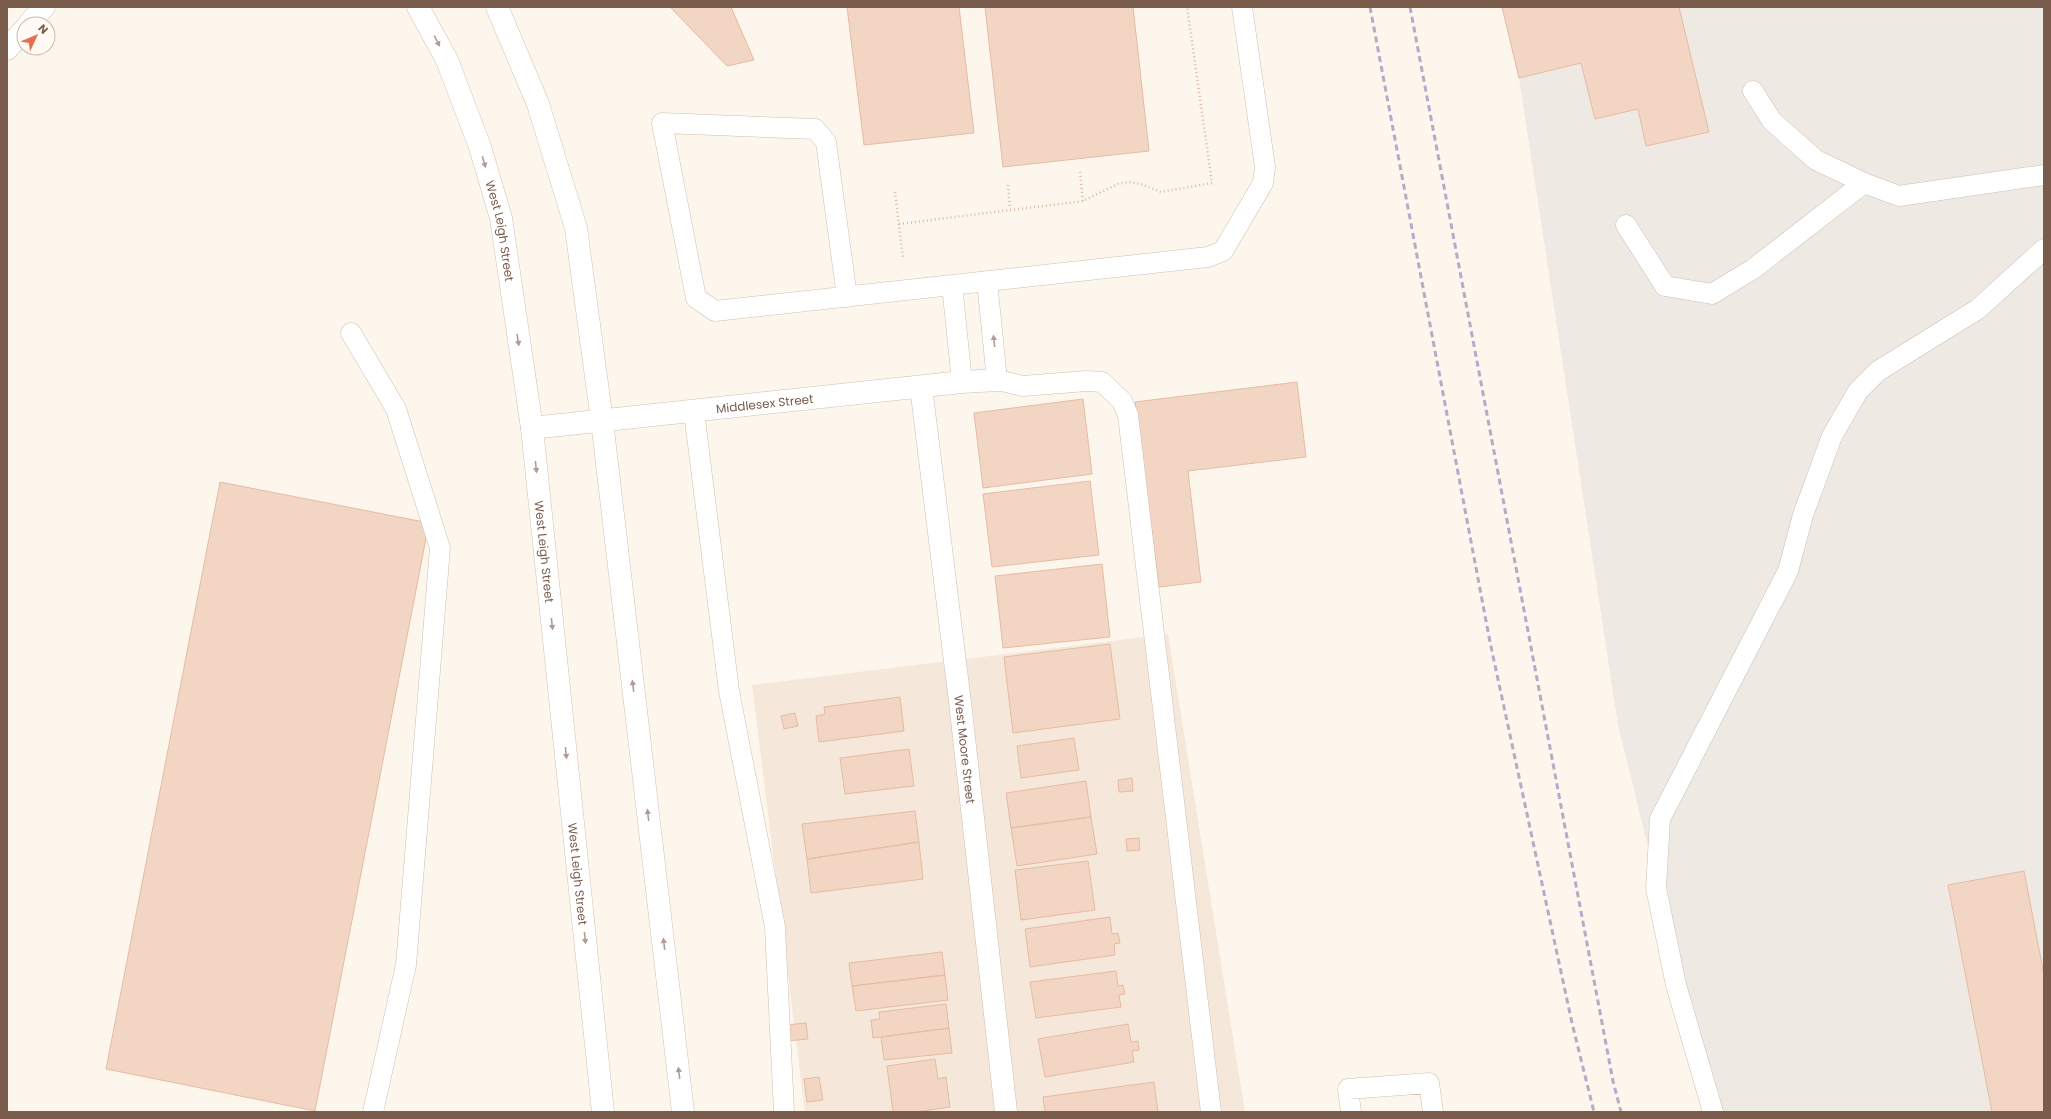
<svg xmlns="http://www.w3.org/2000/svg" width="2051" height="1119" viewBox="0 0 2051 1119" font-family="Poppins,sans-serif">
  <rect width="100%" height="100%" fill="#fdf6ec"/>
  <path fill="#f5e8da" d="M1168 634 1245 1112H805L752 685Z"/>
  <path fill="#efe9e4" d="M1502 7H2044V1112H1713L1618 725 1519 78Z"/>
  <path fill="#f3d5c3" stroke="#e6bba3" d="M670 7H731L754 60 727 66Z
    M847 7H959L974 133 864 145Z
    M985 7H1133L1149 151 1003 167Z
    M1502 7H1679L1709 132 1646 146 1638 109 1595 119 1581 63 1519 78Z
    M1297 382 1306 457 1188 471 1201 582 1159 587 1135 402Z
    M1083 399 1092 474 983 488 974 413Z
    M1090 481 1099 555 992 567 983 494Z
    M220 482 429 523 315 1111 106 1069Z
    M1102 564 1110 637 1003 648 995 576Z
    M1110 644 1120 719 1013 733 1004 657Z
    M900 697 904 731 819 742 816 716 825 714 824 707Z
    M795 713 798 726 784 729 781 716Z
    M1074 738 1079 770 1021 778 1017 746Z
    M909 749 914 786 845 794 840 758Z
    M1132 778 1133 791 1119 792 1118 780Z
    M1086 781 1091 817 1011 828 1006 793Z
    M915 811 919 842 807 859 802 824Z
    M1091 817 1097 854 1017 866 1011 828Z
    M1139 838 1140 850 1127 851 1126 839Z
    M919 842 923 879 811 893 807 859Z
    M1088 861 1095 910 1021 920 1015 870Z
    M2024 871 2044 975V1112H1992L1948 885Z
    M1110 917 1112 934 1118 933 1120 943 1114 944 1115 955 1030 967 1025 929Z
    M942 952 945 975 852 986 849 963Z
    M1116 971 1118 986 1123 985 1125 994 1119 995 1121 1007 1036 1018 1030 982Z
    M945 975 948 1000 856 1011 852 986Z
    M946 1004 949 1028 873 1038 871 1020 880 1019 879 1012Z
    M806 1023 808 1039 787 1041 786 1025Z
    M1128 1024 1131 1042 1138 1041 1139 1050 1132 1051 1134 1062 1045 1077 1038 1039Z
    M949 1028 952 1053 884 1060 881 1037Z
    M935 1059 938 1079 946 1077 950 1107 916 1112H893L887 1066Z
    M819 1077 823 1100 807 1102 804 1079Z
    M1154 1082 1158 1112H1045L1043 1097Z"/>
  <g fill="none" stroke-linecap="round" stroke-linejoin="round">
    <g stroke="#d1beb0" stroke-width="21">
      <path id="lane" d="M1753 91 1772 121 1816 160 1864 183 1899 196 2044 175
        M1626 225 1665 286 1712 294 1753 269 1864 183
        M987 281 997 380 1023 386 1087 381 1102 382 1122 401 1128 415 1211 1112
        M952 285 962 382
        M847 297 826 142 815 129 662 123 696 298 715 311 1208 257 1223 251 1263 183 1265 167 1242 7
        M351 333 396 409 440 548 406 965 373 1112
        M694 412 729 691 775 927 784 1112
        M1351 1112 1348 1089 1429 1083 1433 1112
        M1713 1112 1676 985 1656 888 1660 819 1788 571 1803 515 1832 436 1858 391 1878 371 1978 309 2044 249"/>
    </g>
    <g stroke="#d1beb0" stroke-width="23">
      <g id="street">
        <path id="s1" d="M921 387 960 702 1006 1112"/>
        <path id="s2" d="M532 428 962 382 997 380"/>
      </g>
    </g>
    <g stroke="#d6c0b0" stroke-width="23">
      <g id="secondary">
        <path id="s3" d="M418 7 447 60 480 147 501 218 532 428 603 1112"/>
        <path d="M497 7 538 104 576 228 602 421 683 1112"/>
        <path d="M29 24 44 7"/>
        <path d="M7 49 24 30"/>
      </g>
    </g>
    <path stroke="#d9b8a5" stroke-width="2.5" stroke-dasharray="1 3" stroke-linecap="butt" d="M1080 172 1083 201
      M1008 185 1010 209
      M895 192 903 258
      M899 224 1083 201 1118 184 1129 182 1141 184 1161 192 1212 183 1187 7"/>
    <use href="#lane" stroke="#fff" stroke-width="20"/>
    <use href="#street" stroke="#fff" stroke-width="22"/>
    <use href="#secondary" stroke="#fff" stroke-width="22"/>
    <path stroke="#b9a8c9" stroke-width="3" stroke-dasharray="6 4" stroke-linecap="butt" d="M1370 7 1490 642 1572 1023 1594 1112
      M1410 7 1613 1081 1621 1112"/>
  </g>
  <defs><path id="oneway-solid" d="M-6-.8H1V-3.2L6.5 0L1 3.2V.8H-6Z"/></defs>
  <g fill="#af9d94">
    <use href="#oneway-solid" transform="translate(437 41) rotate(62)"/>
    <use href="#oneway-solid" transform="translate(484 162) rotate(74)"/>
    <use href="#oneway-solid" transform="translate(518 340) rotate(81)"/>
    <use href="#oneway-solid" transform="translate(994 341) rotate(-96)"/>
    <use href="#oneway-solid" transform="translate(536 467) rotate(84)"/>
    <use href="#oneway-solid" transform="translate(552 624) rotate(84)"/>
    <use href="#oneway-solid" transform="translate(633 686) rotate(-97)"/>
    <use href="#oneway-solid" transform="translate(566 753) rotate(84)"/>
    <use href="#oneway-solid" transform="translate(648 815) rotate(-97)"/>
    <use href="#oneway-solid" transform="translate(585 938) rotate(84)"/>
    <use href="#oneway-solid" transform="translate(664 944) rotate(-97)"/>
    <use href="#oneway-solid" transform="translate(679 1073) rotate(-97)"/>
  </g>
  <g text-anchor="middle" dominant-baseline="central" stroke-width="4" stroke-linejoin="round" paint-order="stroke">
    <g font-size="12" fill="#7a5c4d" stroke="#fffaf3">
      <text stroke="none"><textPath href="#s3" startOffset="240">West Leigh Street</textPath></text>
      <text stroke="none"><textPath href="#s2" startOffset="234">Middlesex Street</textPath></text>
      <text stroke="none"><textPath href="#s3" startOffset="564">West Leigh Street</textPath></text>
      <text stroke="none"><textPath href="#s1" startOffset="365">West Moore Street</textPath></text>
      <text stroke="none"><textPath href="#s3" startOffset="888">West Leigh Street</textPath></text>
    </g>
  </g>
  <rect width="2051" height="1119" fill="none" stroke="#7a5c4d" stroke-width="16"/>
  <g transform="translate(36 36) rotate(46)"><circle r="19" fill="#fffaf3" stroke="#cabbb1"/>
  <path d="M0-3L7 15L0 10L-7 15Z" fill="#e76f51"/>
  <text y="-6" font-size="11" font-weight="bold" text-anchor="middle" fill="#7a5c4d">N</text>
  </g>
</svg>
